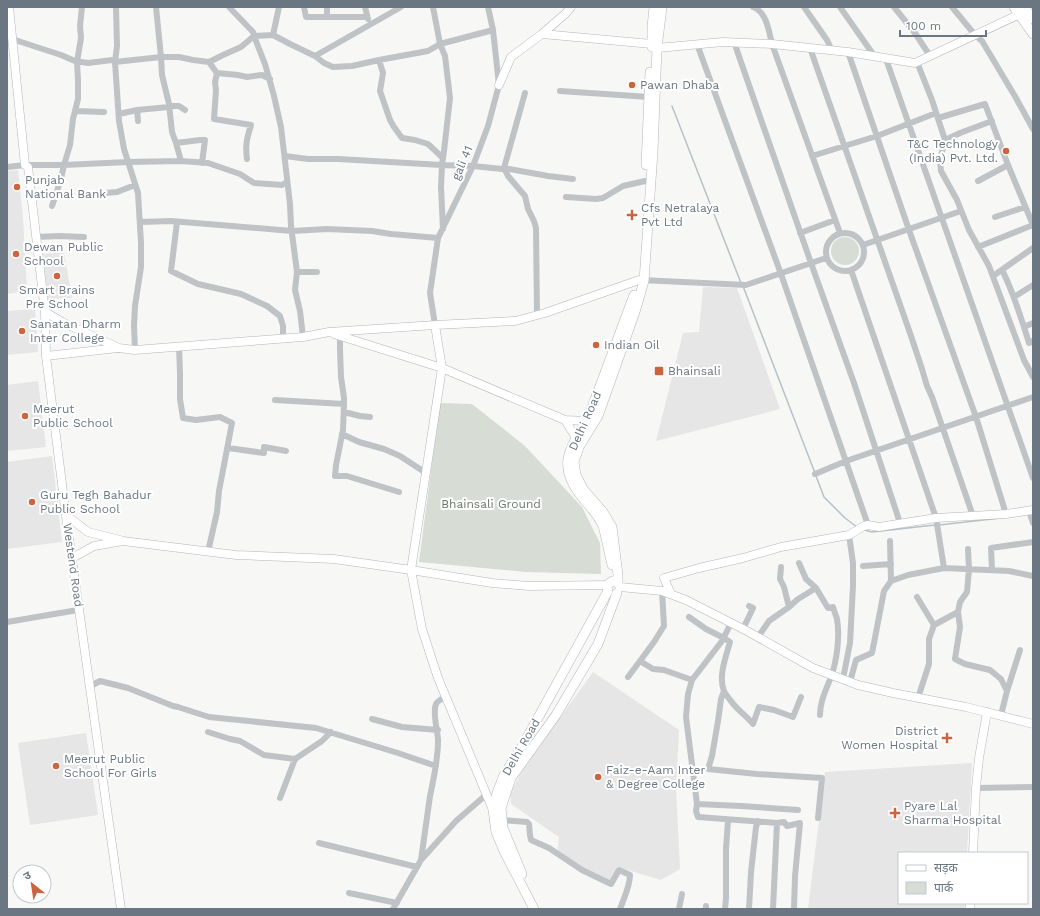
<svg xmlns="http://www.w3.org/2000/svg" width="1040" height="916" viewBox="0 0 1040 916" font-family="'Work Sans','Noto Sans Devanagari',sans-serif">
  <rect width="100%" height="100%" fill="#f7f7f5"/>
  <path fill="#e5e6e5" d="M18 170 23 218 27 291 7 294V171Z
    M64 252 72 298 48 299 43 254Z
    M703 287 737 288 780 409 656 441 683 333 699 332Z
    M35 309 38 352 7 355V311Z
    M38 381 46 447 7 451V385Z
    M52 456 62 542 7 549V462Z
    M593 672 679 730 676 789 680 869 661 880 618 867 611 881 557 856 559 837 511 804 510 793 525 766Z
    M86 733 98 815 30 825 18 743Z
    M972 763 967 853H899V903H965L964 909H808L825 772Z"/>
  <path fill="#d7dcd5" d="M831 251a14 14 0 1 1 28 0a14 14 0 1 1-28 0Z
    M440 403 472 404 525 446 582 507 600 543 601 574 526 572 419 562Z"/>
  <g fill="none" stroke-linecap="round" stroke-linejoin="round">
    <path stroke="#b8c1c6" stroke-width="1.5" d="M672 106 741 283
      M743 286 815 473
      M816 476 824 497 845 518 857 527
      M939 525 1001 518
      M864 530 872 532 935 525"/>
    <g stroke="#b2b6ba" stroke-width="9">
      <path id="secondary" d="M9 7 25 165 28 167 45 312 46 356 67 524 121 909
        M542 34 565 14 571 7
        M657 48 723 42 772 44 848 52 915 63 1020 14
        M499 85 511 57 542 34 652 44
        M45 312 62 322 119 348 135 350 303 337 329 332 435 325 515 321 545 313 639 280
        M435 325 442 368 411 570 422 629 438 678 493 810H495
        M334 334 442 368 565 420 587 421 592 424
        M46 356 118 348
        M565 420 576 438 581 442
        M66 515 88 532 120 540
        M72 558 94 546 123 541 236 555 334 559 411 570 492 583 529 586 608 585
        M620 587 662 591 686 600 747 631 813 668 858 685 893 693 966 707 1033 724
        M671 594 664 578 699 568 743 558 781 547 849 535 864 526 868 525 879 527 936 518 1006 514 1033 510
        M973 853 976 788 979 758 987 712
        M970 909V903"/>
    </g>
    <g stroke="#b3b7ba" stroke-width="10">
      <path id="primary" d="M1014 7 1033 34
        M1024 7 1033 19
        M652 47V27L654 7
        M646 165 650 72
        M612 565C610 556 608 547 606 538 605 534 604 529 603 526 598 514 589 506 581 496 557 466 569 449 587 421L634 295
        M618 584V575L612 527 603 512 583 489 576 475 574 462 579 447 598 416 635 312 644 281 653 152 657 48 662 7
        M608 591C606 586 608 583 613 581
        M522 874 503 828 501 808 511 778 556 715 598 644 617 593
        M534 909 504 851 496 832 493 810 497 793 504 775 523 745 608 591"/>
    </g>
    <path stroke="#bfc3c6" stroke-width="6" d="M116 7 117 46 115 62 119 121 124 149 138 193 141 243V267L135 306 134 326 135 350
      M156 7 161 57 162 75 169 104 172 132 176 143 200 140H205L202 163
      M229 7 253 32 254 36 273 35 279 7
      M304 7 306 17H367
      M327 7V17
      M365 7 368 19
      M433 7 440 44 445 56 450 98 444 151 442 165 441 187 443 229
      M753 7C767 12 769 32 772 44L840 233
      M804 7 827 40 832 51
      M840 7 875 57
      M894 7 915 33 930 56
      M952 7 975 35 982 41 1016 98 1033 129
      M273 35 290 44 315 56 401 7
      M7 39H12L61 55 75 61 88 63 112 60 115 62 161 57H179L193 60 209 62 214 69 217 73 238 75 247 77 262 75 270 79
      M734 42 811 263 854 383 900 523
      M697 44 781 274 868 525
      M810 48 910 333 922 369 927 386 932 397 973 516
      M848 52 909 230 976 417 1006 514
      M315 56 324 63 333 67 352 66 379 60 428 51 440 44 493 30
      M886 59 1033 478
      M379 60 383 73 380 91 390 120 394 127 402 138 415 140 428 144 443 158
      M209 62 223 55 241 47 254 36 265 64 274 96 281 127 290 204 291 226 297 272 295 290 300 311 303 337
      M917 62 932 100 945 140 940 160 941 171 957 200 969 230 989 266 1024 360 1033 377
      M217 73 215 82 216 90 214 119 251 125C247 138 245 145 247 159
      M560 91 649 97
      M525 93 504 168 508 176 525 196 528 209 534 221 536 228 537 315
      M169 106H179L185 110
      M75 111 104 112
      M119 114 137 110
      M938 118 985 104 1008 165 1033 225
      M138 121 137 110 169 107
      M945 140 960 133 992 121
      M176 143 181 161
      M285 156 308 159H338L442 165 473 166 502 169 504 168 548 176 573 179
      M812 156 877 136 936 113
      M7 167 25 165H64L128 162 181 161 208 163 240 174 254 183 282 185 287 182
      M978 181 1008 165
      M92 194 117 192 135 185
      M566 197 596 199 603 198 623 186 645 181
      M52 206 61 179 64 165 70 145 73 119 78 99V80L77 62 81 38 80 26 82 7
      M995 217 1025 207
      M140 222 171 221 292 231 327 229 372 231 391 234 438 238
      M177 222 171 271 198 284 241 294 267 306 280 316 283 326V338
      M826 252a19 19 0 1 1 38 0a19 19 0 1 1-38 0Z
      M800 233 835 220
      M36 237 59 236 84 237
      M863 245 961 211
      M978 247 1033 225V226
      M1002 270C1014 293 1021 318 1029 343L1033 341
      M297 272H317
      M993 276 1033 248
      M641 280 746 285 826 258
      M1014 297 1033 285
      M435 325 430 293 438 238 473 166 488 126 499 85 493 30 488 7
      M1024 327 1033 323
      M340 336V349L341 377 344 398V404L343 430 336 465 335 476H347L399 492
      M179 346 180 373V399L183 418 196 420 220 417 232 423 219 491 217 512 208 552
      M275 400 344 404
      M344 412 360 416 370 417
      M342 434 359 442 384 449 400 456 426 473
      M228 448 264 453V447L286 451
      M815 474 846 461 1033 397
      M1029 511 1033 523
      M890 541 891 581
      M799 563 806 579 816 588
      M863 566 891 564
      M781 567 780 579 784 587 789 607
      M944 568 1009 571 1033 576
      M992 570 991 548 1033 542
      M662 591 664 626 654 642 640 661 653 669 664 670 692 680
      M917 597 934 625
      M958 612 960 627 955 659 965 664 990 670 1001 679 1007 691 1001 715
      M689 617 706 629 724 638 730 642C726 656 718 677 724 691 725 694 729 698 731 701 737 710 746 715 753 724L759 707 774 710 793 717 801 697
      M7 622 78 610
      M731 623 722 641 692 680 688 694 686 717 697 804 741 806 798 810
      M743 629 753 608 749 606
      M758 637 769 621 789 607 798 599 816 588 828 608 833 607C834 611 836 615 837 619 840 636 837 660 831 677 826 690 820 701 820 715
      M628 677 640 661
      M843 679 850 643 853 586V563L849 535
      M850 682 856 660 872 653 884 591 891 581 908 575 944 568 936 518 851 270
      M89 687 100 681 128 688 173 706 178 707 209 717 316 728 398 753 436 766
      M724 691 721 699 718 721 712 756 708 769 757 774 822 778 818 818
      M1007 691 1020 650
      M918 698 929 664V639L934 625 958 612 960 602 967 592 969 569 968 549
      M372 719 402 727 438 730
      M208 732 230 739 240 741 264 755 295 759
      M976 788 1033 787
      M280 798 295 759 322 741 331 732
      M697 804 696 811 698 817 777 823 784 822 787 826 800 823 795 876 794 909
      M502 820 527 822 529 824 530 835 531 840 549 848 582 870 611 884 619 870 630 875C630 886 624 898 620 909
      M319 843 417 867
      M421 860C424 839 427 817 430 796 434 777 438 760 438 741 438 731 432 713 436 704 438 700 442 699 446 697
      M349 893 397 903
      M393 909 421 860 456 821 487 794
      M679 909 682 894
      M706 909V906
      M725 909 726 898V849L728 820
      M749 909 751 872 756 827 758 821
      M773 909 777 823"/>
    <use href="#secondary" stroke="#fff" stroke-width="8"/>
    <use href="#primary" stroke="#fff" stroke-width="9"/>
  </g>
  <g fill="#cd643f" stroke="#fff" stroke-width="1.5">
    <circle cx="632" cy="85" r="4"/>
    <circle cx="1006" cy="151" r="4"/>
    <circle cx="17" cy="187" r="4"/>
    <path d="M630 209h4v4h4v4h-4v4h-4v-4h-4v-4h4z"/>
    <circle cx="16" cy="254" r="4"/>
    <circle cx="57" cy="276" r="4"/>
    <circle cx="22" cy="331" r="4"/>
    <circle cx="596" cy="345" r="4"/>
    <rect x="654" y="366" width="10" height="10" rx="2"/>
    <circle cx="25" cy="416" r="4"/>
    <circle cx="32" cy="502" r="4"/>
    <path d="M945 732h4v4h4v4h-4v4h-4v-4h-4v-4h4z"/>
    <circle cx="56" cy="766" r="4"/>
    <circle cx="598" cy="777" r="4"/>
    <path d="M893 807h4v4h4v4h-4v4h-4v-4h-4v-4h4z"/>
  </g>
  <g text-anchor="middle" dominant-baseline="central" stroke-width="4" stroke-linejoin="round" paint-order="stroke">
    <g font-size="12" fill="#6a7782" stroke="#fff" text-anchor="start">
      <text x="640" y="85">Pawan Dhaba</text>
      <text x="998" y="144" text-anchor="end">T&amp;C Technology<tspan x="998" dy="14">(India) Pvt. Ltd.</tspan></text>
      <text x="25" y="180">Punjab<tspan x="25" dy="14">National Bank</tspan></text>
      <text x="641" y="208">Cfs Netralaya<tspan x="641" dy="14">Pvt Ltd</tspan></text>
      <text x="24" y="247">Dewan Public<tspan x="24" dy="14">School</tspan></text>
      <text x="57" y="290" text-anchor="middle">Smart Brains<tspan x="57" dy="14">Pre School</tspan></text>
      <text x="30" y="324">Sanatan Dharm<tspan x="30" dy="14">Inter College</tspan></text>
      <text x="604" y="345">Indian Oil</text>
      <text x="668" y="371">Bhainsali</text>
      <text x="33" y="409">Meerut<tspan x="33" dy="14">Public School</tspan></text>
      <text x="40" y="495">Guru Tegh Bahadur<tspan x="40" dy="14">Public School</tspan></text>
      <text x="938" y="731" text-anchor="end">District<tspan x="938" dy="14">Women Hospital</tspan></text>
      <text x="64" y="759">Meerut Public<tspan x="64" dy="14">School For Girls</tspan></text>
      <text x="606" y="770">Faiz-e-Aam Inter<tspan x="606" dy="14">&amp; Degree College</tspan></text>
      <text x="904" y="806">Pyare Lal<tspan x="904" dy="14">Sharma Hospital</tspan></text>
    </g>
    <g font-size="12" fill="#6a7782" stroke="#fff">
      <text transform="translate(462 163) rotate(-67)">gali 41</text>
      <text transform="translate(585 421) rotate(-66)">Delhi Road</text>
      <text transform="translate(73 565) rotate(82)">Westend Road</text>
      <text transform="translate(521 747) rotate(-60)">Delhi Road</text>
    </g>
    <g font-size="12" fill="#6b7a68" stroke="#fff">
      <text x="491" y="504">Bhainsali Ground</text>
    </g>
  </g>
  <rect width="1040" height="916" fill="none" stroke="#6a7782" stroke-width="16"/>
  <rect x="898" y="852" width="130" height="52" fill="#ffffff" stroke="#c3c9cd"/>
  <rect x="906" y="865" width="20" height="6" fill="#ffffff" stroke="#c3c9cd"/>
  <text x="934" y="872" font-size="12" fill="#6a7782">सड़क</text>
  <rect x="906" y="882" width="20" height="12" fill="#d7dcd5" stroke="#c3c9cd"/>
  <text x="934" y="892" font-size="12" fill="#6a7782">पार्क</text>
  <g transform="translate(32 884) rotate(330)"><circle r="19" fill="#ffffff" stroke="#c3c9cd"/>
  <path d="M0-3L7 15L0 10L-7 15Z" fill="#cd643f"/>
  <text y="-6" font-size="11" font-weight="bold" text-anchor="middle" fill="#6a7782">उ</text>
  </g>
  <path d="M900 30v6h86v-6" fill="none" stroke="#6a7782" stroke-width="2"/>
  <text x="906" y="30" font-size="12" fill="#6a7782" stroke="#ffffff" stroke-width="3" paint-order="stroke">100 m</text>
</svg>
